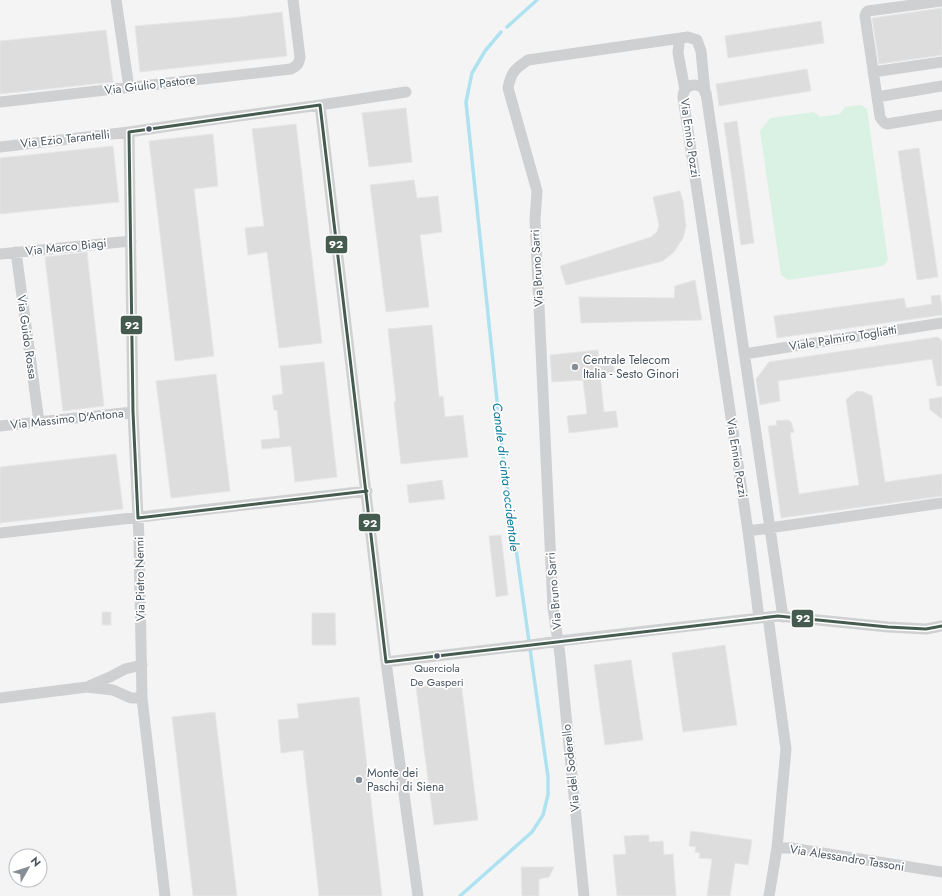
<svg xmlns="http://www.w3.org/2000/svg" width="942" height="896" viewBox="0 0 942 896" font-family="Jost,sans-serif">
  <rect width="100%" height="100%" fill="#f4f4f4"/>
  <path fill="#d9f2e3" d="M861 105 867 109 888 260 883 266 788 280 781 275 760 131 770 118 814 112 820 117 840 114 845 107Z"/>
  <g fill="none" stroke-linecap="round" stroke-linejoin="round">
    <path stroke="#aee2f0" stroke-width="3.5" d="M507 27 537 0
      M460 896 532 832 543 815 548 795V777L502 449 466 102 472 73 485 51 501 32"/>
  </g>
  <path fill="#ddddde" stroke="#e5e6e7" d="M942 8V55L879 64 872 18Z
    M282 12 287 56 140 72 135 26 231 18Z
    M821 21 824 43 728 58 725 36Z
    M106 30 113 82 0 94V41Z
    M807 69 811 91 719 106 716 84Z
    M406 108 412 162 369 167 362 113Z
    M737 121 754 243 741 245 724 123Z
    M296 124 322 343 279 348 267 252 248 255 245 228 264 226 252 129Z
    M213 134 218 186 194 189 214 356 175 361 149 141Z
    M113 146 119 202 0 214V158Z
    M919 148 938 277 917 280 898 151Z
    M414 180 417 198 438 196 442 232 420 235 429 307 386 312 370 185Z
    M680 191 683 201 686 226 683 238 674 252 663 261 566 285 560 266 651 237 657 232 659 225 653 197Z
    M87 252 104 406 63 411 45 257Z
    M695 280 702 320 581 323 579 297 674 298 675 286Z
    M940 295 942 308V315L777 338 774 316 904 298 906 308 932 304 931 296Z
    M432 325 439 397 443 396 445 417 463 415 468 457 401 464 394 402H396L388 329Z
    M938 337 942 341V386H937L932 359 778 381 780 401 760 405 756 379 769 362Z
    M598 350 599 362 614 361V373L600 374 604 412 616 411 618 427 569 433 567 416 587 414 583 380 552 382 550 355Z
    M324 362 337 477 295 482 291 446 262 449 261 440 280 438 277 410H274L272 396 283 394 280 366Z
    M216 374 230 491 171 498 156 381Z
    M857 391 864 392 872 396 885 482 942 474V496L781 518 768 426 777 425 776 421 788 420 791 422 794 432 790 433 799 494 859 485 846 400 851 395Z
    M942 397V419L930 410 929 399Z
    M116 454 123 509 0 523V467Z
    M442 480 445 499 409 503 407 485Z
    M501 535 508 595 496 597 489 536Z
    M102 612H111V625H102Z
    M312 613H335L336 645H312Z
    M725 645 737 725 683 732 672 653Z
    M631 660 643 740 605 745 594 665Z
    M461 682 478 820 434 825 416 687Z
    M359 697 382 896H319L303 750 281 753 278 720 299 718 297 704Z
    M215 712 237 896H193L172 717Z
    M691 831 752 840 748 865 735 863 730 896H707L712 859 699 858 700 853 695 852 696 847 689 846Z
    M649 835V842L663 841 664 855 673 854 676 896H617L613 855 626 854 624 836Z
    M521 867H554L549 877 539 879V896H522Z"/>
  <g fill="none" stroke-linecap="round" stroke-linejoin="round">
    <path stroke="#ced0d2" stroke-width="11" d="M116 0 129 88
      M942 1 868 11 866 13 865 16 880 117C882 120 883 123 887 124L942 115
      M873 72 942 62
      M685 90 678 53 679 43 681 38 688 37 697 40 701 51 705 93
      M877 97 942 86
      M0 102 291 69C297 66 299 64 300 57L293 0
      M320 105 386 662 418 896
      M129 132 133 412 139 539 142 698 165 896
      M0 147 129 132 217 119 320 105 406 92
      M16 252 39 422
      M0 254 131 241
      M744 354 942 323
      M0 426 133 412
      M748 531 942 503
      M0 533 367 491
      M768 617 786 749 777 848
      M759 618 748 531 683 97C683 87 692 82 702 87L706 93 783 617
      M386 662 512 647 524 646 559 641 768 617 778 616 888 627 926 629 942 626
      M89 686 110 677 125 669 142 665
      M0 698 87 687 113 690 131 698H142
      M584 896 560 655 553 608 535 220 537 191 508 88C511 72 515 69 528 60L681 38
      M769 896 777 848H791L942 872"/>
    <g stroke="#fff" stroke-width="6">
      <path id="bus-1" d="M320 105 386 662
        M129 132 133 412 138 518
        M129 132 320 105
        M138 518 367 491
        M386 662 778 616 888 627 926 629 942 626"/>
    </g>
    <use href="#bus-1" stroke="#465b4f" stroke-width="3"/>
  </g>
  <g fill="#4a5661" stroke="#fff" stroke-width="1.5">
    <circle cx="149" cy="129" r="3.5"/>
    <circle cx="437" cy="656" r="3.5"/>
  </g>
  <g fill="#868d94" stroke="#fff" stroke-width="1.5">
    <circle cx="575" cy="367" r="4"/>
    <circle cx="359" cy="780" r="4"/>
  </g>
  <g text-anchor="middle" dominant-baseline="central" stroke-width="3.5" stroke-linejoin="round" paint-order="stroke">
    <g font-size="11" fill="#4a5661" stroke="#fff">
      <text x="437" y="668">Querciola<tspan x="437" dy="14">De Gasperi</tspan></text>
    </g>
    <g font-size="12" fill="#4a5661" stroke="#fff">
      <text transform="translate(150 85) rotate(-7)">Via Giulio Pastore</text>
      <text transform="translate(690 138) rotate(82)">Via Ennio Pozzi</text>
      <text transform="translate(65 139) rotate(-6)">Via Ezio Tarantelli</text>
      <text transform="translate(66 247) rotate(-6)">Via Marco Biagi</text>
      <text transform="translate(537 268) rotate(-93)">Via Bruno Sarri</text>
      <text transform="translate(27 337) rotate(82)">Via Guido Rossa</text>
      <text transform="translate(843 338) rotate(-9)">Viale Palmiro Togliatti</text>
      <text transform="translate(67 419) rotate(-6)">Via Massimo D'Antona</text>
      <text transform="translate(737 458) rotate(81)">Via Ennio Pozzi</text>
      <text transform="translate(140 579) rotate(-91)">Via Pietro Nenni</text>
      <text transform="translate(554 591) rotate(-95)">Via Bruno Sarri</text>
      <text transform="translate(571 768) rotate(-96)">Via del Soderello</text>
      <text transform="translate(847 858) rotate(9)">Via Alessandro Tassoni</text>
    </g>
    <g font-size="12" fill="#4a5661" stroke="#fff" text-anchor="start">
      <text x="583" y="360">Centrale Telecom<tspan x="583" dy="14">Italia - Sesto Ginori</tspan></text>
      <text x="367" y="773">Monte dei<tspan x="367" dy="14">Paschi di Siena</tspan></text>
    </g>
    <g font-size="13" font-style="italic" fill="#0c7c9b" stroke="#fff">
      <text transform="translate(506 477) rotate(83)">Canale di cinta occidentale</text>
    </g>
  </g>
  <g stroke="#fff" stroke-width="1.5">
    <rect x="325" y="235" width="23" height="19" rx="4" fill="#465b4f"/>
    <rect x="120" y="315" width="23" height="20" rx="4" fill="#465b4f"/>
    <rect x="358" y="513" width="23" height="19" rx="4" fill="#465b4f"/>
    <rect x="791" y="609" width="23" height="19" rx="4" fill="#465b4f"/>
  </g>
  <g font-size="11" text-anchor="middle" font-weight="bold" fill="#fff">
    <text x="336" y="248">92</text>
    <text x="132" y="329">92</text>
    <text x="370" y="527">92</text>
    <text x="803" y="622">92</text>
  </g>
  <g transform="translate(28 868) rotate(51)"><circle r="19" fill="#ffffff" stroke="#b7bbc0"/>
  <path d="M0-3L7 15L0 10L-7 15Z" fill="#868d94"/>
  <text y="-6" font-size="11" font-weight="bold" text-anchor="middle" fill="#4a5661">N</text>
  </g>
</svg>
